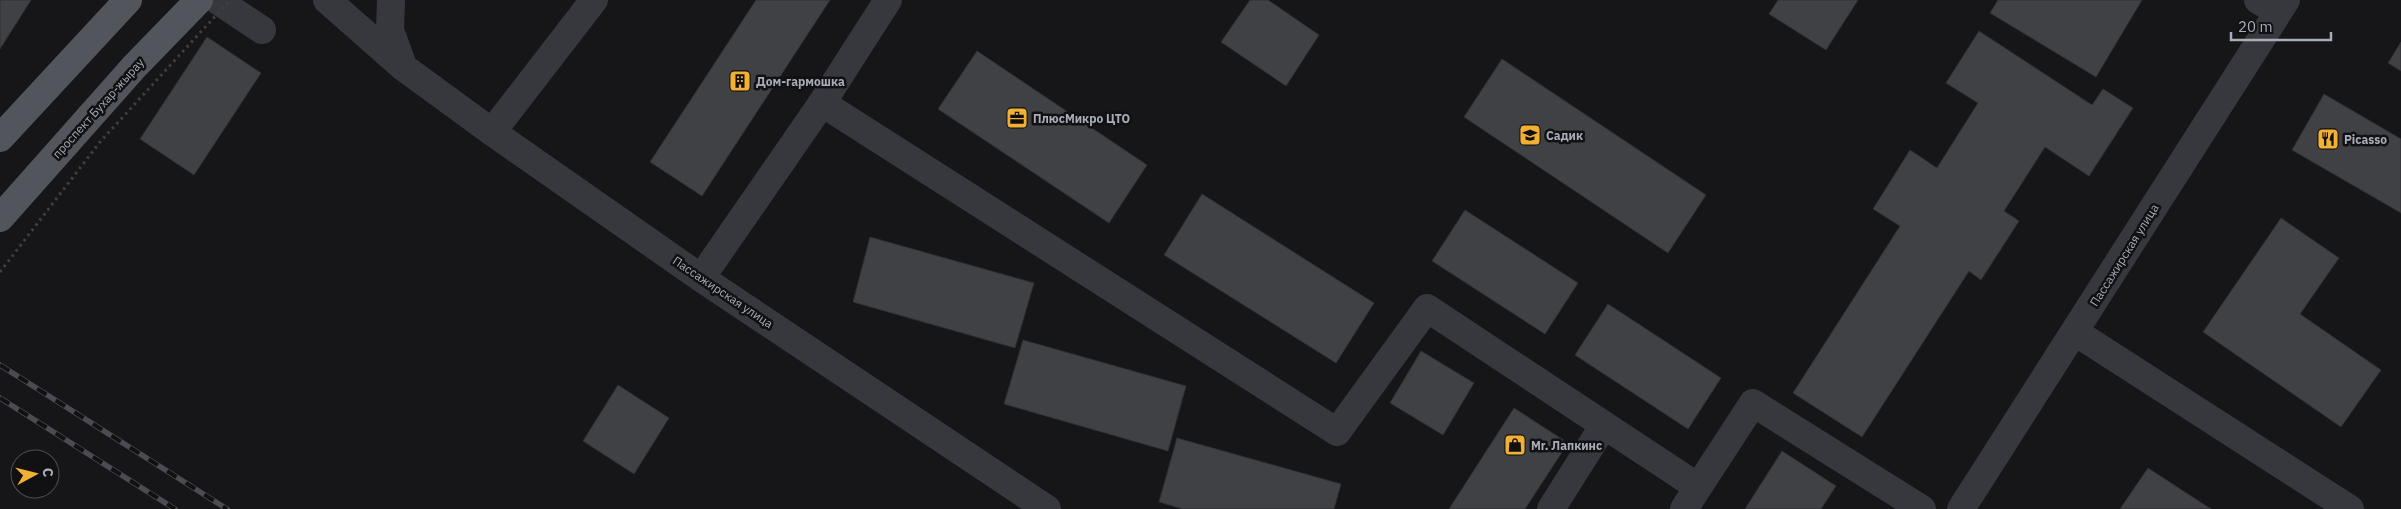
<svg xmlns="http://www.w3.org/2000/svg" width="2401" height="509" viewBox="0 0 2401 509" font-family="'IBM Plex Sans',sans-serif">
  <rect width="100%" height="100%" fill="#161618"/>
  <path fill="#404145" stroke="#303034" d="M0 0H31L0 49Z
    M756 0H830L702 196 650 162Z
    M1250 0H1268L1319 35 1286 86 1221 42Z
    M1778 0H1858L1826 50 1769 14Z
    M1998 0H2142L2096 77 1990 13Z
    M1979 31 2092 105 2103 89 2133 108 2089 176 2045 147 2004 211 2019 221 1981 280 1969 271 1862 437 1793 393 1900 226 1873 209 1910 150 1937 168 1978 103 1946 83Z
    M207 37 261 73 194 175 140 139Z
    M2401 42V71L2388 63Z
    M977 51 1147 165 1109 223 938 109Z
    M1502 59 1706 195 1668 253 1464 117Z
    M2324 94 2401 139V213L2292 150Z
    M1202 194 1374 303 1336 363 1164 255Z
    M1465 210 1578 283 1545 334 1432 261Z
    M2281 218 2339 258 2300 314 2381 370 2341 427 2203 332Z
    M870 237 1034 283 1015 348 853 302Z
    M1608 304 1721 378 1688 429 1575 355Z
    M1023 340 1186 386 1168 451 1004 404Z
    M1421 351 1474 383 1443 435 1390 403Z
    M618 385 669 418 634 474 583 441Z
    M1514 408 1568 443 1525 509H1449Z
    M1177 438 1341 484 1334 509H1183L1159 502Z
    M1782 451 1836 486 1821 509H1745Z
    M2148 468 2211 509H2120Z"/>
  <g fill="none" stroke-linecap="round" stroke-linejoin="round">
    <path stroke="#37383d" stroke-width="28" d="M217 0 262 30
      M327 0 403 67 492 132 701 278 1047 509
      M391 0 390 30 403 66
      M2258 0 2278 12
      M822 103 1337 432 1427 308 1604 425
      M492 132 594 0
      M701 278 822 103 888 0
      M2075 332 2350 509
      M1551 509 1604 425 1698 487
      M1684 509 1753 403 1922 509
      M1961 509 2286 0"/>
    <path stroke="#53555c" stroke-width="28" d="M0 138 128 0
      M0 218 134 67 199 0"/>
    <g stroke="#4a4c52" stroke-width="5.5">
      <path id="rail" d="M0 365 227 509
        M0 398 175 509"/>
    </g>
    <use href="#rail" stroke="#111113" stroke-width="4" stroke-dasharray="11" stroke-linecap="butt"/>
    <path stroke="#3d3f44" stroke-width="3" stroke-dasharray="2.5 4" stroke-linecap="butt" d="M0 272 100 142 230 0"/>
  </g>
  <defs>
    <g id="building-square" transform="scale(1.125)"><rect x="-9" y="-9" width="18" height="18" rx="4" fill="#f2b134" stroke="#111113"/><path d="M-4-6H4V6H1V3H-1V6H-4ZM-2.5-4.3h1.7v1.8h-1.7ZM.8-4.3h1.7v1.8H.8ZM-2.5-1h1.7V.8h-1.7ZM.8-1h1.7V.8H.8Z" fill="#111"/></g>
    <g id="office-square" transform="scale(1.125)"><rect x="-9" y="-9" width="18" height="18" rx="4" fill="#f2b134" stroke="#111113"/><path d="M-6-3h4V-5.5h4V-3h4V5H-6ZM-1-4.5V-3h2v-1.5ZM-6 0V1H6V0Z" fill="#111"/></g>
    <g id="school-square" transform="scale(1.125)"><rect x="-9" y="-9" width="18" height="18" rx="4" fill="#f2b134" stroke="#111113"/><path d="M0-5L7-2L0 1L-7-2ZM-4 1L0 2.5L4 1V4Q0 6-4 4Z" fill="#111"/></g>
    <g id="restaurant-square" transform="scale(1.125)"><rect x="-9" y="-9" width="18" height="18" rx="4" fill="#f2b134" stroke="#111113"/><path d="M-5-6h1v4h1v-4h1v4h1v-4h1v5L-1.5 .5V6h-2V.5L-5-1ZM5-6V6H3V1.5H1.5Q1.5-4 5-6Z" fill="#111"/></g>
    <g id="shop-square" transform="scale(1.125)"><rect x="-9" y="-9" width="18" height="18" rx="4" fill="#f2b134" stroke="#111113"/><path d="M-5-2.5h2.3a2.7 3.5 0 0 1 5.4 0H5L5.5 6h-11ZM-1.5-2.5h3a1.5 2.3 0 0 0-3 0Z" fill="#111"/></g>
  </defs>
  <g fill-rule="evenodd">
    <use href="#building-square" x="740" y="81"/>
    <use href="#office-square" x="1017" y="118"/>
    <use href="#school-square" x="1530" y="135"/>
    <use href="#restaurant-square" x="2328" y="139"/>
    <use href="#shop-square" x="1515" y="445"/>
  </g>
  <g text-anchor="middle" dominant-baseline="central" stroke-width="5" stroke-linejoin="round" paint-order="stroke">
    <g font-size="12" font-weight="bold" fill="#a8adb8" stroke="#111113" text-anchor="start">
      <text x="756" y="81">Дом-гармошка</text>
      <text x="1033" y="118">ПлюсМикро ЦТО</text>
      <text x="1546" y="135">Садик</text>
      <text x="2344" y="139">Picasso</text>
      <text x="1531" y="445">Mr. Лапкинс</text>
    </g>
    <g font-size="12" fill="#a8adb8" stroke="#111113">
      <text transform="translate(98 108) rotate(-48)">проспект Бухар-жырау</text>
      <text transform="translate(2124 255) rotate(-58)">Пассажирская улица</text>
      <text transform="translate(723 292) rotate(34)">Пассажирская улица</text>
    </g>
  </g>
  <g transform="translate(35 474) rotate(83)"><circle r="24" fill="#111113" stroke="#4d4f55"/>
  <path d="M0-4L9 19L0 12L-9 19Z" fill="#f2b134"/>
  <text y="-8" font-size="14" font-weight="bold" text-anchor="middle" fill="#a8adb8">С</text>
  </g>
  <path d="M2231 32v8h100v-8" fill="none" stroke="#a8adb8" stroke-width="2.5"/>
  <text x="2238" y="32" font-size="15" fill="#a8adb8" stroke="#111113" stroke-width="4" paint-order="stroke">20 m</text>
</svg>
